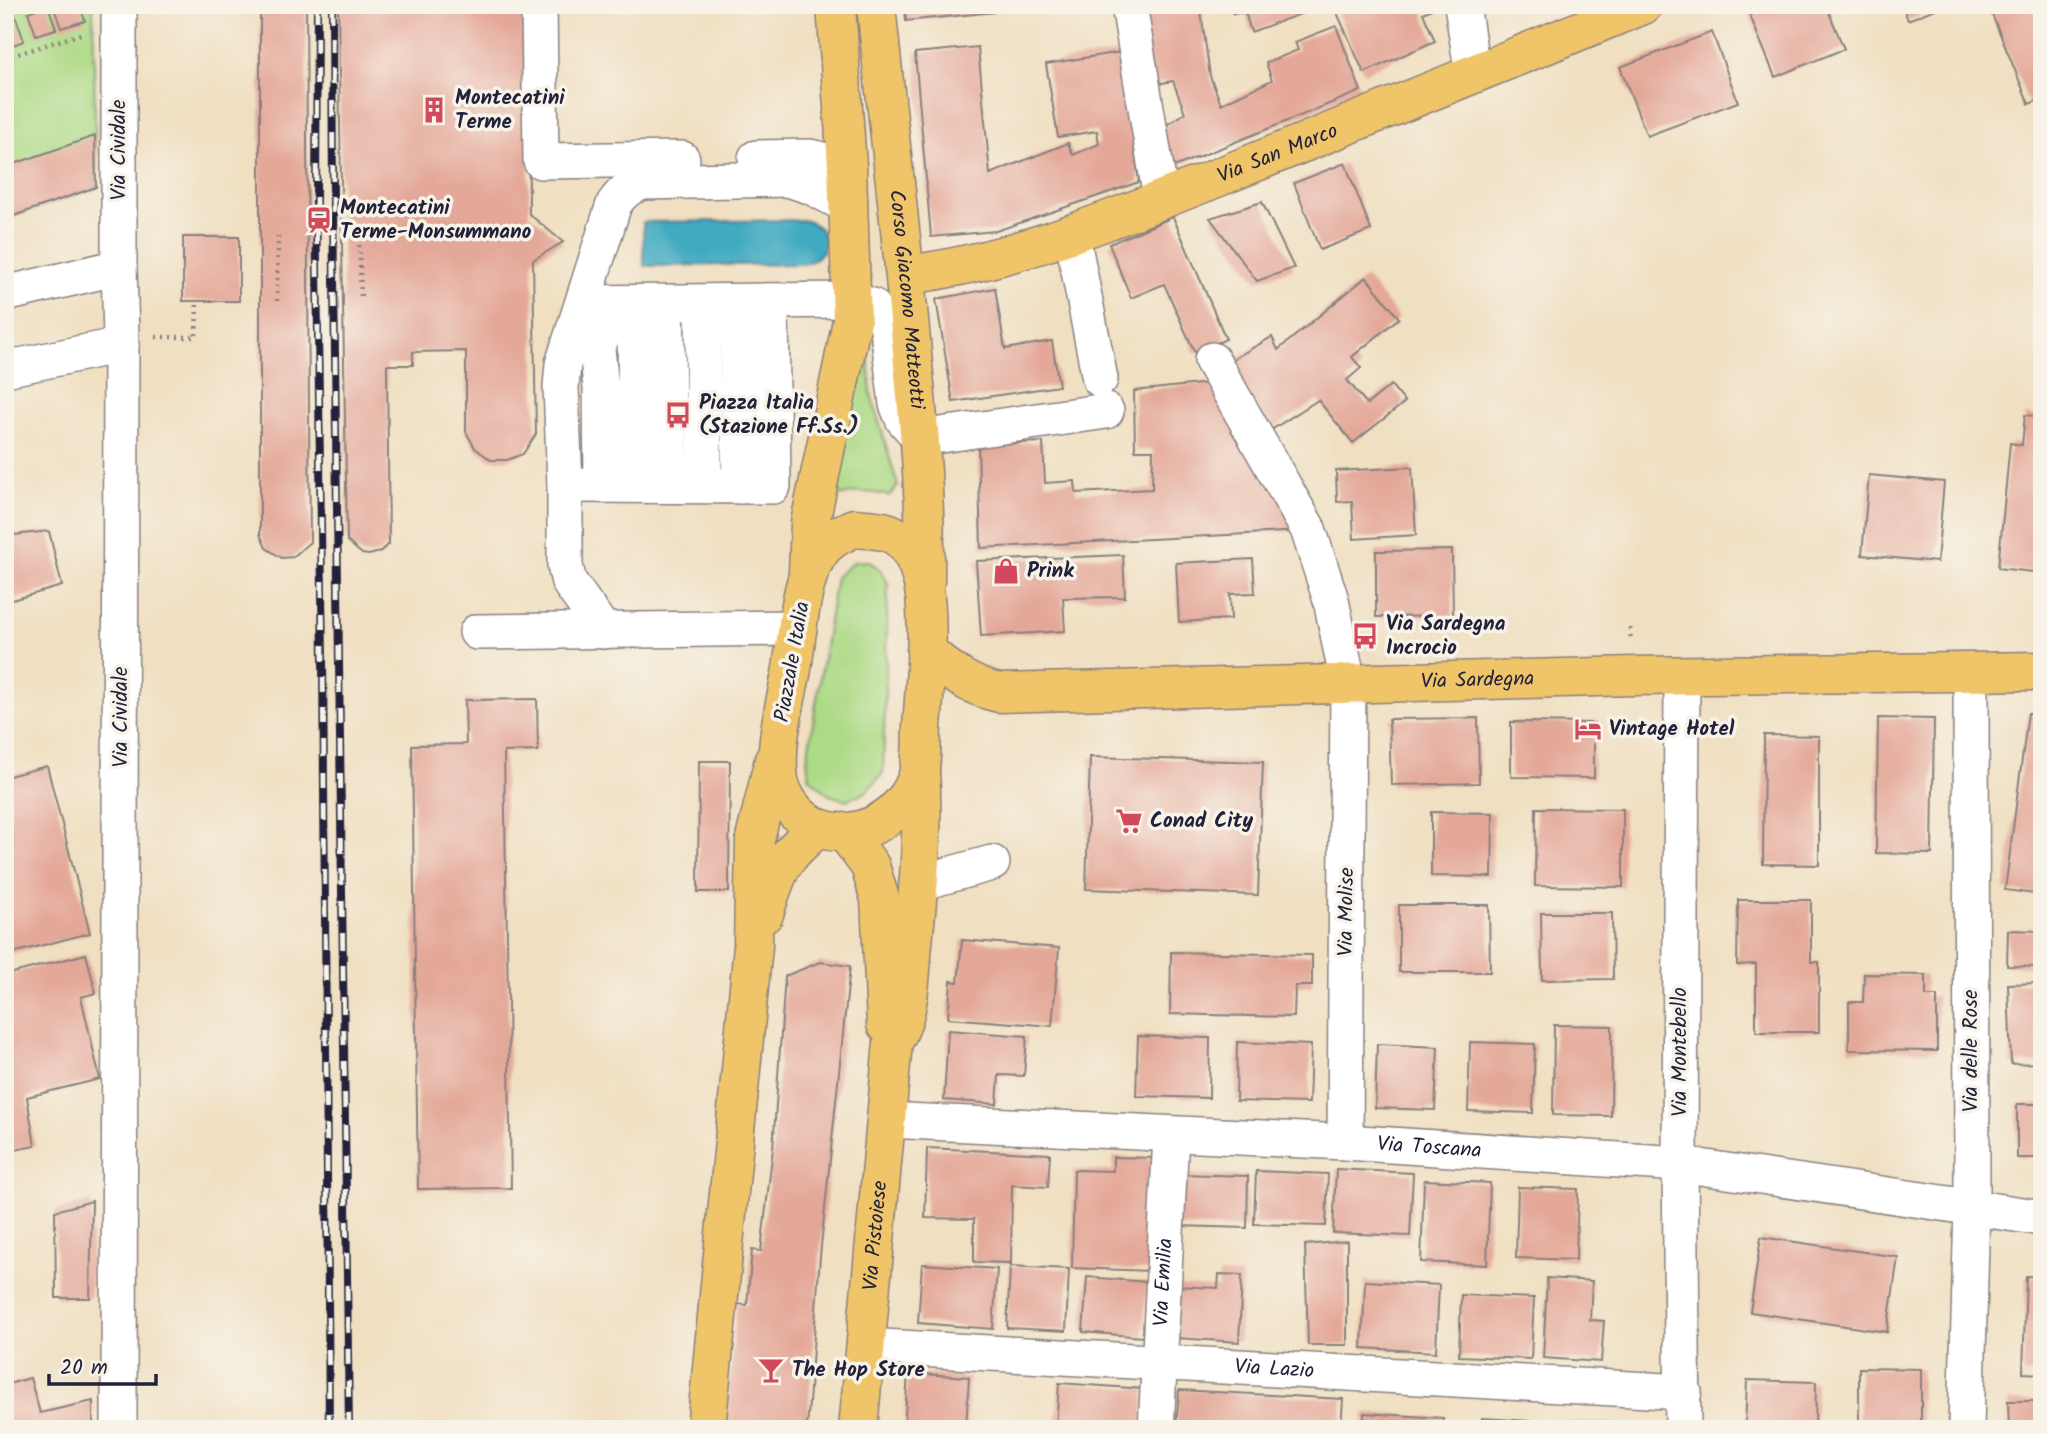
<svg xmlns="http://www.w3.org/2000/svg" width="2047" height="1434" viewBox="0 0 2047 1434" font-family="Kalam,sans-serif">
  <rect width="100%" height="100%" fill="#f7f3e8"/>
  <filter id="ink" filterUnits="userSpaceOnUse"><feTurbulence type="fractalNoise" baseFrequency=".0143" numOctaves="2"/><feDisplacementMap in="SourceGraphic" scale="14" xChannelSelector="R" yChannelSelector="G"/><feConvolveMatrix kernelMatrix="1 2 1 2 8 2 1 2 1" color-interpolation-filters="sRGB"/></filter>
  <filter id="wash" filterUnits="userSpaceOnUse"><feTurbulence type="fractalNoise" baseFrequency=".00686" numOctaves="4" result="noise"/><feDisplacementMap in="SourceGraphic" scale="28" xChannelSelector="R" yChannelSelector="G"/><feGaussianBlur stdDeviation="1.57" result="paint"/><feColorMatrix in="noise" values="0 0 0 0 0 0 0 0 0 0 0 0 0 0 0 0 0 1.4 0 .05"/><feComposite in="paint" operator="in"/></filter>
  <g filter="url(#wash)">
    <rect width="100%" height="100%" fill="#f0dfc1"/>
    <path fill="#adda86" stroke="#687e60" stroke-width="2" d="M5 5H93L96 187 5 219Z
      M862 349 868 350 871 395 898 486 889 496C870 491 856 491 836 497L827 487Z
      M869 561 880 570 888 583 883 773 865 793 845 800 829 795 810 778 807 761 836 577 853 562Z"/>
    <path fill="#41aac1" stroke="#32667e" stroke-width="2" d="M803 220C832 227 833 255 804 264L644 266 643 222Z"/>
    <g id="blocks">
      <path fill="#e4a899" d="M48 5 56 29 36 35 28 12Z
        M53 5H80L85 21 61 28Z
        M260 5H306L310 542 293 557 282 558 266 548 260 534Z
        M338 5H528L529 214 563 242 533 260 536 434 523 454 507 460H491L475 448 466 432V351L413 352V365H387L389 544 380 552 369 555 362 554 347 541Z
        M905 5H993L994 12 906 21Z
        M1140 5H1200L1210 76 1221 104 1272 80 1266 63 1298 50 1295 42 1336 26 1361 91 1174 167 1159 130 1185 113 1173 81 1151 85Z
        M1231 5H1305L1306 12 1251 32 1245 12 1233 14Z
        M1440 5 1423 13 1435 41 1364 73 1334 6Z
        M1748 5H1826L1844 49 1775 77 1746 6Z
        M1902 5H1945L1908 20Z
        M1988 5H2042V99L2029 104Z
        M15 15 24 41 5 48V19Z
        M1712 32 1738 102 1647 136 1620 67Z
        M978 47 990 174 1068 143 1073 155 1099 144 1097 131 1058 137 1046 64 1121 52 1139 182 996 231 931 237 915 53Z
        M95 136 96 187 5 219V167Z
        M1345 163 1371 230 1320 250 1294 183Z
        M1262 202 1294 268 1257 281 1210 218Z
        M1173 217 1226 339 1195 353 1164 284 1131 298 1109 244Z
        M183 237H239V301H183Z
        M1366 277 1399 318 1352 357 1361 368 1347 380 1367 404 1391 385 1405 402 1353 443 1318 400 1271 430 1228 362 1272 337 1278 350Z
        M995 288 1005 349 1052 341 1059 386 953 402 936 299Z
        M1209 383 1302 531 981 548 978 445 1043 442 1045 483 1075 481 1076 493 1152 489 1153 450H1135L1134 391Z
        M2037 400 2042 401V573L1998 568 2010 443 2022 445 2025 415 2036 416Z
        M1412 467 1416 535 1354 539 1352 501 1337 502 1336 471Z
        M1869 475 1944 482 1937 562 1862 555Z
        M49 531 62 586 5 602V536Z
        M1452 550 1453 616 1376 617V551Z
        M1123 555 1125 597 1063 598 1065 631 981 636 976 561Z
        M1253 559 1255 593 1230 594 1231 619 1179 622 1176 563Z
        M537 699 538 751 504 752 511 1188 418 1189 412 745 466 744 465 700Z
        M2028 713 2042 714V895L2005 890Z
        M1478 718 1479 783 1391 785 1389 719Z
        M1878 718 1934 719 1932 854 1876 853Z
        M1511 722 1594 723V778L1511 777Z
        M1764 735 1819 736V865L1763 864Z
        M1090 757 1263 762 1258 895 1086 889Z
        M699 761H730L729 892H698Z
        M47 766 90 933 5 955V777Z
        M1536 808 1623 809V887L1535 886Z
        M1431 812 1493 813 1492 877 1431 876Z
        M1738 900H1811V962H1819V1032H1756V964L1737 965Z
        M1399 905H1489L1490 972H1399Z
        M1541 913H1612L1613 979 1542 980Z
        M2008 930 2042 931V967L2007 966Z
        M962 940 1059 948 1052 1026 948 1018 951 981 958 982Z
        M1171 952 1312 955V986H1295L1294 1017 1170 1014Z
        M86 954 96 993 81 997 100 1079 27 1097 35 1146 5 1152V975Z
        M820 962 850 966 820 1256 807 1429H725L737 1304 747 1305 752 1250 761 1251 773 1148 785 976Z
        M1864 974 1926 975V996H1937V1051L1849 1050V1002H1863Z
        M2042 983V1063L2011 1064 2008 984Z
        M1554 1025 1612 1026 1611 1116 1553 1115Z
        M948 1030 1027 1036 1024 1076 999 1075 997 1104 944 1100Z
        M1138 1036 1210 1038 1209 1098 1136 1096Z
        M1237 1042 1311 1045 1309 1103 1236 1101Z
        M1470 1042 1535 1044 1533 1113 1468 1111Z
        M1377 1044 1438 1047 1435 1110 1375 1108Z
        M2017 1104H2042V1158H2017Z
        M927 1148 1050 1154 1048 1187 1012 1185 1011 1263 974 1262V1219L925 1218Z
        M1113 1157 1157 1158 1151 1271 1072 1268 1074 1170 1113 1171Z
        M1336 1169 1413 1173 1410 1236 1333 1233Z
        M1256 1171 1328 1174 1326 1226 1254 1224Z
        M1179 1174 1248 1176 1247 1228 1177 1226Z
        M1424 1180 1490 1183 1487 1265 1421 1262Z
        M1518 1187 1578 1189 1576 1260 1516 1258Z
        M92 1201 90 1298H56L55 1211Z
        M1761 1237 1898 1257 1887 1332 1750 1312Z
        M1347 1241V1345H1308L1305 1245Z
        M922 1264 997 1269 993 1329 918 1323Z
        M1010 1266 1069 1269 1066 1331 1007 1328Z
        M1219 1274 1242 1275 1239 1342 1176 1338 1178 1286 1218 1288Z
        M2026 1276 2042 1277V1374L2023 1373Z
        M1087 1277 1147 1282 1143 1337 1083 1332Z
        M1547 1278 1592 1281 1590 1320 1604 1321 1601 1362 1543 1358Z
        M1365 1281 1439 1285 1436 1352 1362 1348Z
        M1461 1295 1534 1298 1531 1359 1459 1356Z
        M1859 1368 1921 1369V1429H1859Z
        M908 1373 969 1377 966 1429H904Z
        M30 1378 40 1413 93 1401V1429H5V1385Z
        M1747 1380 1816 1382 1815 1429H1745Z
        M1059 1383 1145 1389 1142 1429H1056Z
        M1179 1390 1343 1399 1341 1429H1176Z
        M2008 1401H2042V1429H2009Z
        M1364 1413 1443 1418V1429H1364Z
        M1482 1418 1544 1422 1543 1429H1481Z
        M1558 1422 1615 1424V1429H1558Z"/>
    </g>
  </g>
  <g filter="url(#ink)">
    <use href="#blocks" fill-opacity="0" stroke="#89807e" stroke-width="2"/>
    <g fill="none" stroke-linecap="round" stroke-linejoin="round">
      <g stroke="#89807e" stroke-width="38">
        <g id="minor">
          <path d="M119 5V267L121 337 119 1429"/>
          <path d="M539 5 541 161 682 159"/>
          <path d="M1129 5 1161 199"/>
          <path d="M1462 5 1473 75"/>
          <path d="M756 158 810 157 847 166"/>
          <path d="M1072 235 1100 379"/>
          <path d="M5 294 119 267"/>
          <path d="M737 302 740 486"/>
          <path d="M584 303 853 300 872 306 887 322 897 404 903 419 920 438 1106 411"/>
          <path d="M635 303 636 485"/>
          <path d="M666 303 670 485"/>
          <path d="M703 303 704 485"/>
          <path d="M1212 360 1308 529 1331 600 1348 683 1345 1142"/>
          <path d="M5 369 121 345"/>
          <path d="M565 485 773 486 771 302"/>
          <path d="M602 485 601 388 597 348 617 303"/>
          <path d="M604 631 569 582 565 566V485L561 387 563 364 614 204C622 192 630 186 644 182L788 179 812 187 848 206"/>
          <path d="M477 632 799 628"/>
          <path d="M1682 676 1680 1164 1683 1429"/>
          <path d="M919 883 992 863"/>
          <path id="s1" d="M886 1120 1345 1142 1680 1164 2042 1218"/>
          <path id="s2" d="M865 1346 1684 1392"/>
          <path id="s3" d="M1156 1429 1171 1135"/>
          <path d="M1966 1429 1972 1206 1971 673"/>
        </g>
      </g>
      <g stroke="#89807e" stroke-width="41">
        <g id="major">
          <path id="s4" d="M876 5C888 125 903 244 913 364 920 436 926 508 925 581"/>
          <path id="s5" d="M906 275C1014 262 1113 218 1214 179 1358 122 1500 63 1643 5"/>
          <path d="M854 528C872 530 890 528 903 542 916 555 923 578 925 596 929 639 925 685 922 728 921 745 923 765 916 781 897 828 834 852 796 812 785 800 778 784 778 769 776 736 786 701 792 669 797 636 800 583 817 556 826 541 838 535 854 528Z"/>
          <path d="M808 572 810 523 852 321 847 166 836 5"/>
          <path id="s6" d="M926 651C949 671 968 686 999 693L1635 676 2042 671"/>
          <path d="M846 833 870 866 880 899 886 1024"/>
          <path d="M764 914C778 869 780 859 818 828"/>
          <path d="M706 1429 753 946 755 839 774 760"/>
          <path id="s7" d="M858 1429 893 1042C911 1013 910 976 913 943 919 885 924 827 920 770"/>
        </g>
      </g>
      <path stroke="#89807e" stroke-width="4.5" stroke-dasharray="2 5" stroke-linecap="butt" d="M5 58 84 33
        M359 231 361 298
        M277 301 278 235
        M156 337H196L197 301
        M1630 628 1631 641"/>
      <use href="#minor" stroke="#fff" stroke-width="35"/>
      <use href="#major" stroke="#f0c469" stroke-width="38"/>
      <g stroke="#22223b" stroke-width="8">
        <path id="rail" d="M317 5 316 202 323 658 329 1429
          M332 5 333 202 349 1429"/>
      </g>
      <use href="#rail" stroke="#f7f3e8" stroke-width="5" stroke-dasharray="16" stroke-linecap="butt"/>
    </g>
  </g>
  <defs>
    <g id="building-bare" transform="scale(2.1)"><path d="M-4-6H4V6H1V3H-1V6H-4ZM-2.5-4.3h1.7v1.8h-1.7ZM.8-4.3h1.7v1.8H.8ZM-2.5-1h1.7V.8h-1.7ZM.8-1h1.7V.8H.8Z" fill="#d1495b" stroke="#f7f3e8" stroke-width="2.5" paint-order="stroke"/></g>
    <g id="station-bare" transform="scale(2.1)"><path d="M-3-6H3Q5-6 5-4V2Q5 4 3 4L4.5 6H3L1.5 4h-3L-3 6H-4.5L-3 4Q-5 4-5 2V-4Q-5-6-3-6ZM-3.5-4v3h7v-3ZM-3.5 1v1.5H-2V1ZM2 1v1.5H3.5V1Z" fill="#d1495b" stroke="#f7f3e8" stroke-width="2.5" paint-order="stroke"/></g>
    <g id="bus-bare" transform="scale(2.1)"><path d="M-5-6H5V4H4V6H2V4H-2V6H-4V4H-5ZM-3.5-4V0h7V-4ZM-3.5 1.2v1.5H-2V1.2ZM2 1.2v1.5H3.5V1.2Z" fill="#d1495b" stroke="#f7f3e8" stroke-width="2.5" paint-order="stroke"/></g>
    <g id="shop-bare" transform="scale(2.1)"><path d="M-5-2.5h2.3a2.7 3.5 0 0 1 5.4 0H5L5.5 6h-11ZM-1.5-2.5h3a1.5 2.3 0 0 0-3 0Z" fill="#d1495b" stroke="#f7f3e8" stroke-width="2.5" paint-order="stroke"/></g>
    <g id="hotel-bare" transform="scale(2.1)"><path d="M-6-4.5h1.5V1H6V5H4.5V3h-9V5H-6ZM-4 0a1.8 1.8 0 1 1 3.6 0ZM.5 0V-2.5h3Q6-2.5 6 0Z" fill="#d1495b" stroke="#f7f3e8" stroke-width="2.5" paint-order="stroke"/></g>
    <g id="supermarket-bare" transform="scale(2.1)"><path d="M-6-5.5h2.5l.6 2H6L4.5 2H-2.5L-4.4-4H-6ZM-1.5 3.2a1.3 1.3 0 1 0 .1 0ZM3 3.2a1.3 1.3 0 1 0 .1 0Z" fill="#d1495b" stroke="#f7f3e8" stroke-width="2.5" paint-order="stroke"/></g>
    <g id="bar-bare" transform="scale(2.1)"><path d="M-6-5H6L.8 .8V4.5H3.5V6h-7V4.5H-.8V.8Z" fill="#d1495b" stroke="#f7f3e8" stroke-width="2.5" paint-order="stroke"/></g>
  </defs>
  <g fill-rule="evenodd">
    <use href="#building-bare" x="434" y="110"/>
    <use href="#station-bare" x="319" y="220"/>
    <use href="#bus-bare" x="678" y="415"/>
    <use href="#shop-bare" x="1006" y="571"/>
    <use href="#bus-bare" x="1365" y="636"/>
    <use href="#hotel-bare" x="1588" y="729"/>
    <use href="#supermarket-bare" x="1129" y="821"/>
    <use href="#bar-bare" x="771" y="1370"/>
  </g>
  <g text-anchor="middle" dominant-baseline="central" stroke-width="7" stroke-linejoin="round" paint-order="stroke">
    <g font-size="21" font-weight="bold" fill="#22223b" stroke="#f7f3e8" text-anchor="start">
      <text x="455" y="98">Montecatini<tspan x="455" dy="24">Terme</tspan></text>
      <text x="340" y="208">Montecatini<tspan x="340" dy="24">Terme-Monsummano</tspan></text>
      <text x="699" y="403">Piazza Italia<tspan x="699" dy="24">(Stazione Ff.Ss.)</tspan></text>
      <text x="1027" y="571">Prink</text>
      <text x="1386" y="624">Via Sardegna<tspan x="1386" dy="24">Incrocio</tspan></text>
      <text x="1609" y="729">Vintage Hotel</text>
      <text x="1150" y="821">Conad City</text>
      <text x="792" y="1370">The Hop Store</text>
    </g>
    <g font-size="21" fill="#22223b" stroke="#f7f3e8">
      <text transform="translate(119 150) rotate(-90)">Via Cividale</text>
      <text stroke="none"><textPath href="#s5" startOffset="392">Via San Marco</textPath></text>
      <text stroke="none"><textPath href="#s4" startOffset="296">Corso Giacomo Matteotti</textPath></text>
      <text transform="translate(793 662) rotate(-80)">Piazzale Italia</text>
      <text stroke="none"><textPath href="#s6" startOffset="564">Via Sardegna</textPath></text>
      <text transform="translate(121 717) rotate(-90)">Via Cividale</text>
      <text transform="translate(1347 912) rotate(-89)">Via Molise</text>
      <text transform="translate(1971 1051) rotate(-90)">Via delle Rose</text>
      <text transform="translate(1680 1052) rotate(-90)">Via Montebello</text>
      <text stroke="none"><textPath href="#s1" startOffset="544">Via Toscana</textPath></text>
      <text stroke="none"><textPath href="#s7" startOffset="194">Via Pistoiese</textPath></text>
      <text stroke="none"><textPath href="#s3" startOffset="147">Via Emilia</textPath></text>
      <text stroke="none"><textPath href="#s2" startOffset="410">Via Lazio</textPath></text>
    </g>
  </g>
  <rect width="2047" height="1434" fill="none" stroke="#f7f3e8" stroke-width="28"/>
  <path d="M49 1374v10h107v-10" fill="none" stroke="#22223b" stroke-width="3.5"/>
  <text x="60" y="1374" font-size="21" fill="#22223b" stroke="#f7f3e8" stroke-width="5" paint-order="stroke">20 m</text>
</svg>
